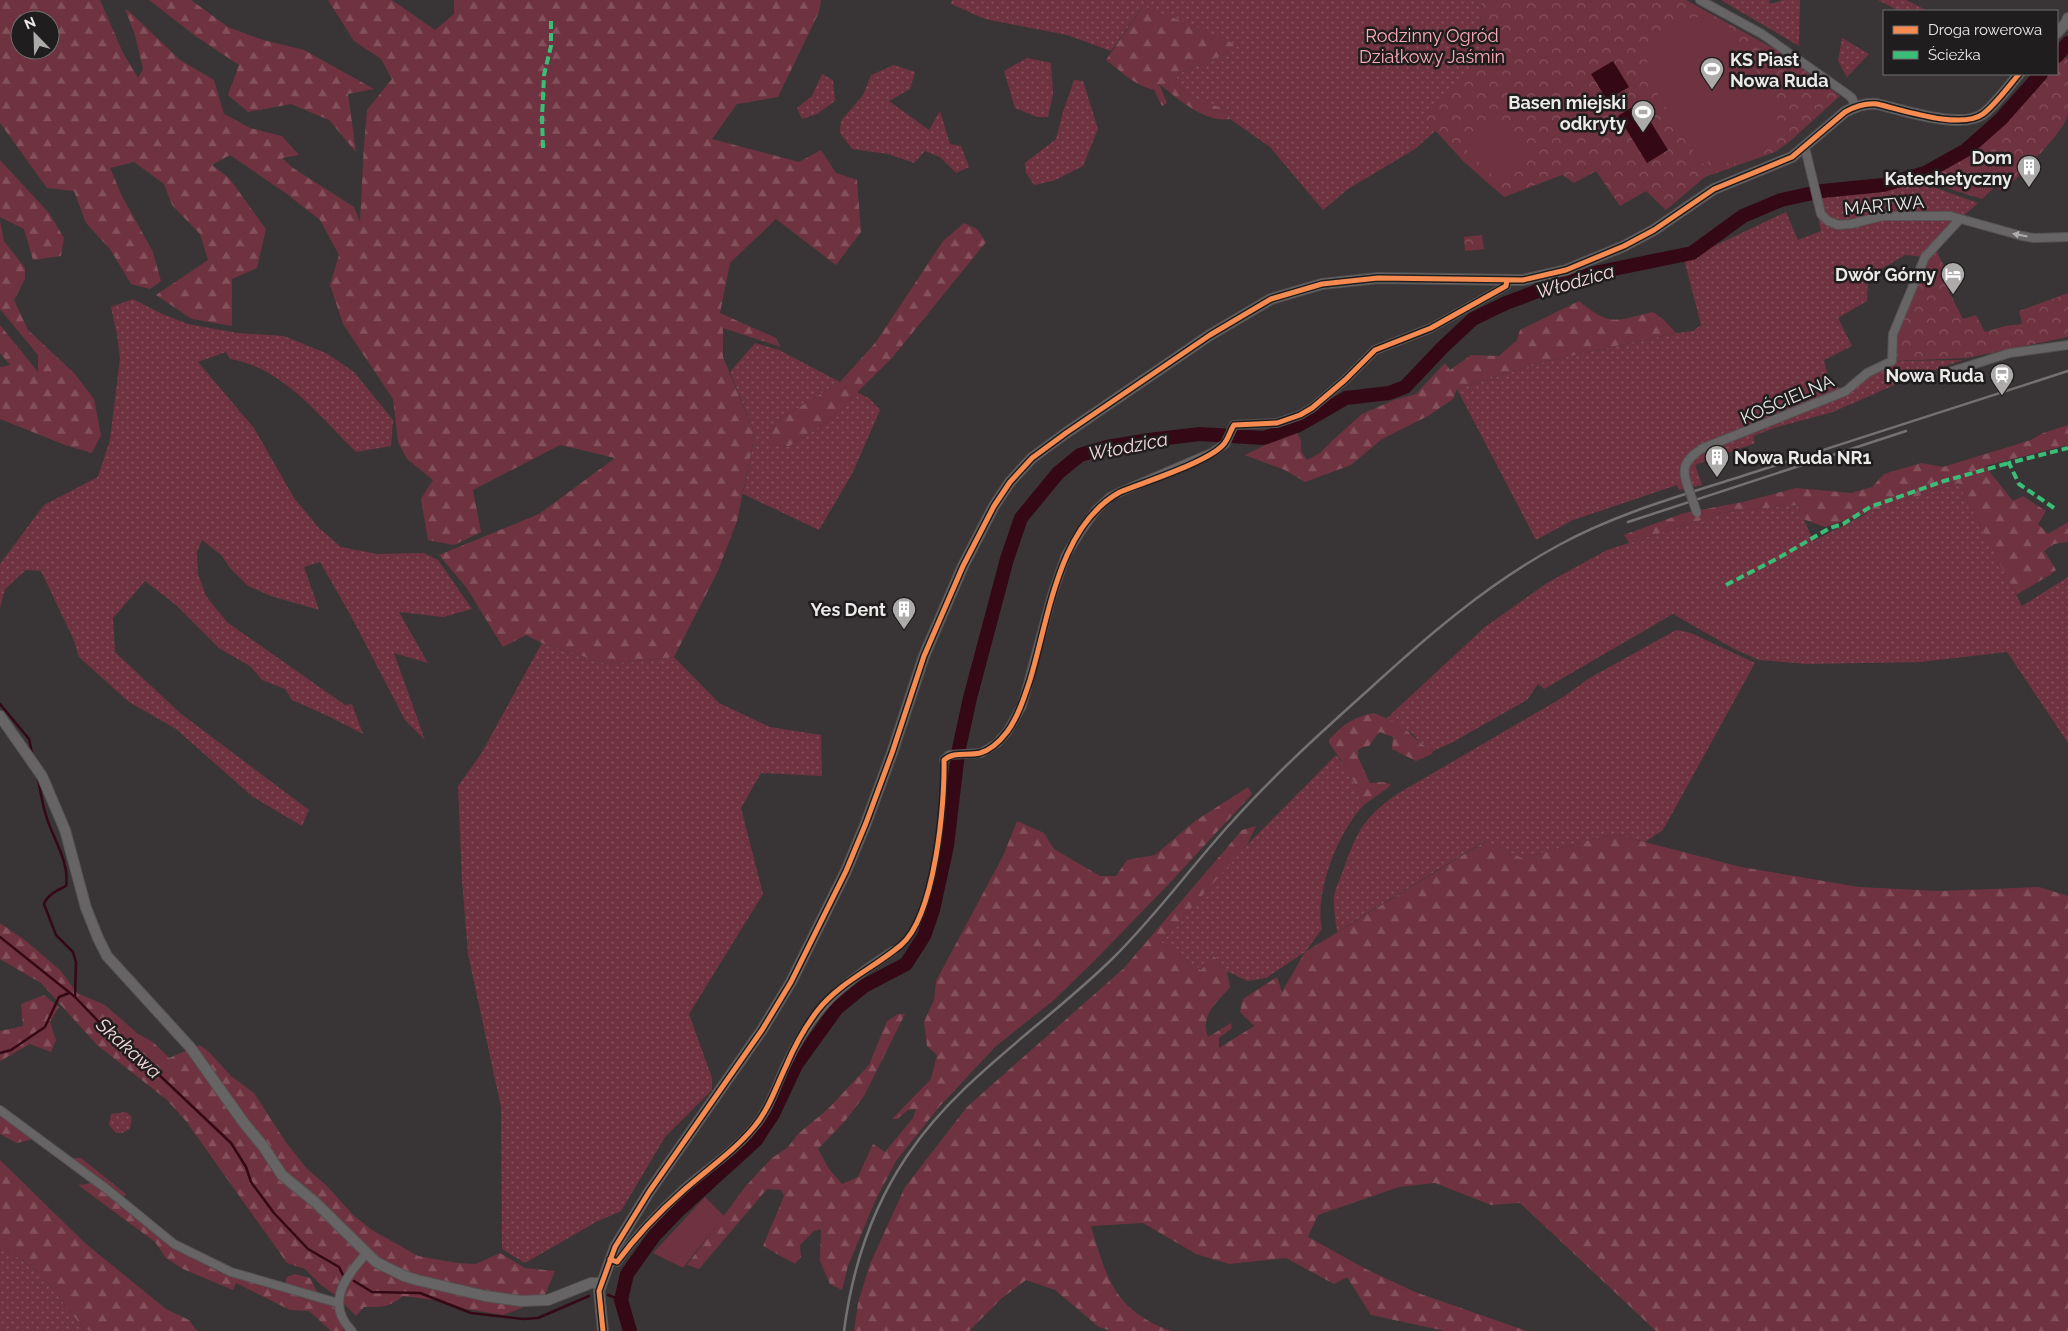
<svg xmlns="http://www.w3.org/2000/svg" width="2068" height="1331" viewBox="0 0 2068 1331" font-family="Raleway,sans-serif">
  <defs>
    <pattern id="grass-dots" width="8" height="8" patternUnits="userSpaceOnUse" patternTransform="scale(1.25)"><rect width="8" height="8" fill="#6f3240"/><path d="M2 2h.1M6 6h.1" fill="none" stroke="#84505c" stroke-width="1.8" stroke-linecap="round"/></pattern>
    <pattern id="forest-firs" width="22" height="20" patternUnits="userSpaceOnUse" patternTransform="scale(1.25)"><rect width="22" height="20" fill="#6f3240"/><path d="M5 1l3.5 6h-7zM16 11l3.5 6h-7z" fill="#84505c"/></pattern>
    <pattern id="park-crowns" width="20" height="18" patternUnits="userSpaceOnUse" patternTransform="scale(1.25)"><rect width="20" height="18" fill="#6f3240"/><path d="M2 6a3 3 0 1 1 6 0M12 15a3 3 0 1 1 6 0" fill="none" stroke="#84505c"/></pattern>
  </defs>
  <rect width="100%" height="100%" fill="#393536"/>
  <path fill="url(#grass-dots)" d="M952 0H1482L1480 29 1485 60 1471 99 1415 149 1348 189 1323 210 1270 147 1230 119 1226 108C1202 104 1192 100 1175 83L1178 74 1225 54 1143 6 1111 51 1067 35 985 19 951 4Z
    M1721 0H1769L1770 4 1783 0H1800L1799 46Z
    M1878 0H1906L1928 11H1899Z
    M1842 38 1869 54 1847 77 1838 61Z
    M1027 58 1051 63 1053 94 1048 117H1037L1015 108 1004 71Z
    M894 65 915 72 910 89 889 101 929 130 940 111 950 144 961 146 969 167 956 173 940 157 925 151 914 163 888 154 852 149 840 133 841 121 863 95 871 75Z
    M822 74 833 80 835 101 817 114 802 119 797 108 812 96Z
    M2041 74H2051L1966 157 1916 181 1978 203 1960 219 1925 257 1905 255 1868 277 1867 301 1838 318 1852 346 1824 360 1830 384 1846 391 1892 361 1963 360 1908 379 1833 412 1777 427 1753 436 1755 443 1695 465 1702 485 1679 490 1677 485 1573 520 1536 540 1457 389 1547 361 1676 333 1693 331 1701 325 1685 263 1687 259 1786 212 1798 240 1821 231 1813 194 1822 191C1842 189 1864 189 1884 185 1958 169 1993 128 2041 74Z
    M1074 80 1083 81 1098 129 1083 166 1053 181 1034 185 1026 173 1025 163 1056 139 1063 112Z
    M133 299 162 314 188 324 237 333 284 336 328 354 354 372 393 420 391 446 356 452C320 417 282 367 230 359L226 352 198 362 254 428 294 498 319 528 341 547 377 554 424 553 438 560 472 609 443 617 399 612 428 663 394 653 425 740 405 720 351 616 320 562 304 567 319 610 271 596 248 586 230 568 222 556 202 540 197 552 198 574 206 596 227 622 345 705 352 704 363 734 330 717 292 700 285 689 262 680 250 666 220 649 176 605 145 581 113 618 115 652 180 713 309 810 302 826 253 797 176 729 129 702 79 657 73 638 41 571 26 570 5 589 0 608V564L44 505 98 477 110 440 120 358 117 335 111 307Z
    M755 343 779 350 840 382 769 426 772 444 788 447 829 420 857 392 870 399 880 410 852 474 819 530 743 494 755 434 730 372Z
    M1958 483 2022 606 2068 577V743L2007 652 1920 662 1807 664 1759 660 1734 649 1673 614 1544 689 1538 684 1527 700 1453 742 1433 751 1419 742 1413 734 1387 718 1485 627 1547 583 1607 550 1726 512 1798 505 1813 541 1870 512Z
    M1676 630 1691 633 1755 663 1663 830 1645 842 1614 834 1522 858 1485 841 1337 932C1336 921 1333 908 1334 897 1335 888 1341 877 1344 868 1358 829 1364 817 1399 793L1565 696 1588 679Z
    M542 643 607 664 674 657 719 703 770 727 821 735 822 776 761 773 741 808 763 894 689 1014 712 1078V1090L665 1137 621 1211 596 1222 525 1263 502 1249 501 1107 468 954 462 880 458 786 481 754Z
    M1336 755 1346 767 1356 786 1361 803 1365 804C1339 829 1314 892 1322 929L1305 952 1266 978 1247 981 1227 971 1214 956 1201 970 1161 942 1238 854Z
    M126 1112 132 1117 130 1129 122 1133H116L109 1125 111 1114Z
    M0 1247 7 1249 42 1276 80 1324 90 1331H0Z"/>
  <path fill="url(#forest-firs)" fill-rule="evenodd" d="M0 0H100L123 53 138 78 143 69 135 35 125 9 130 12 180 60 214 80 224 114 250 128 282 136 299 155 282 158 293 168 354 207 360 222 364 145 367 110 392 79 381 59 354 41 328 0H392L435 30 454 14V0H821L819 12 778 97 737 104 712 139 799 162 821 150 836 173 857 180 861 232 836 265 776 219 730 263 720 313 776 338 781 347 723 328V357L755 434 737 521 718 571 674 657 607 664 542 643 526 635 503 647 466 587 439 555 539 514 615 458 560 445 473 490 481 532 454 545 428 540 421 499 433 480 407 459 398 442 393 399 343 324 330 285 339 255 320 220 287 194 230 155 212 165 229 178 266 229 257 268 232 279V326L192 319 156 295 208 260 200 234 172 205 164 184 134 162 110 168 122 196 153 252 161 281 150 289 131 284 110 249 86 223 74 191 47 188 0 123ZM20 20H50V50H20Z
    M149 0H191L228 27 263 40 304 50 374 89 348 94 356 152 329 120 291 104 248 112 228 95 239 65 194 35Z
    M1143 6 1225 38 1234 45 1225 54 1178 74 1175 83C1192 100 1203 104 1226 108L1230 119C1203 123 1178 98 1159 84L1167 103 1162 106 1154 90C1134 85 1122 72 1106 60Z
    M0 160 49 213 64 238 61 256 33 260 24 229 0 217Z
    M0 221 4 241 25 268V279L14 300 28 330 74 373 94 399 101 435 92 453 65 445 0 419V367L10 365 0 353V325L38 372V355L0 309Z
    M964 223 977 229 986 242 892 358 829 420 788 447 771 444 769 426 840 382 876 342 943 241Z
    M1579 301C1611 328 1616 320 1653 312L1663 319 1676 333 1547 361 1457 389 1453 399 1428 416 1382 439 1351 465 1305 482 1285 470 1245 455 1279 438 1296 432 1301 440V451L1307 460 1320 453 1333 440 1362 414 1394 400 1416 394 1445 363 1450 370 1471 355 1499 356 1517 340 1520 330Z
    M2068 425V445L1985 466 2013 501 2023 496 2046 511 2038 524 2048 534 2068 522V542L2054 544 2044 551 2056 570 2050 575 2016 595 1958 483 1825 527 1803 519 1798 505 1726 512 1629 543 1624 535 1684 513 1743 502 1796 488 1851 493 1872 487 1884 474 1921 463 1943 467 2031 440 2043 433Z
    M1374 713 1400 724 1419 742 1433 751 1432 754 1416 761 1392 749 1393 737 1379 732 1369 746 1363 747 1358 750V757L1370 783 1383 782 1390 784 1389 787 1365 804 1361 803 1356 786 1346 767 1329 743V740C1343 724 1354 717 1374 713Z
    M1248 787 1252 794 1164 889 1095 960 1055 999 995 1047 939 1107 896 1161 875 1201 848 1266 842 1290 830 1284 820 1261 821 1229 814 1231 800 1245 801 1257 795 1264 763 1246 784 1196 781 1190 767 1189 699 1269 687 1265 745 1187 772 1158 787 1148 799 1133 828 1109 869 1065 887 1021 898 1014H905L864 1096 845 1121 818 1149 829 1169 842 1184 858 1177 873 1144 885 1152 913 1118 916 1109 908 1110 897 1119H892L931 1079 937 1055 927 1046 924 1022 934 1000 936 981 1003 856 1017 821 1044 833 1054 849 1100 876H1116L1127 860 1155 855 1195 821Z
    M1256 826 1247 845 1161 942 1201 970 1214 956 1227 971 1230 987C1216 1004 1200 1014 1208 1037L1231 1023 1232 1028 1219 1038V1048L1254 1026 1240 1012 1243 999 1277 977 1282 992 1305 952 1486 841 1522 858 1614 834 1741 867 1859 887 1939 891 2039 887 2068 896V1331H1656L1520 1203 1491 1205 1435 1183 1399 1187 1318 1215 1308 1237 1366 1269 1415 1292 1527 1331H1445L1371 1315 1347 1277 1334 1284 1286 1258 1229 1264 1196 1254 1143 1223 1091 1226C1107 1279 1114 1310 1171 1331H1111L1099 1327 1055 1290 1026 1280 1001 1299 969 1331H854L858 1303 870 1264 905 1187 967 1107 1124 968 1242 830Z
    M0 923 26 941 60 970 77 993 105 1005 138 1034 153 1042 169 1058 200 1045 210 1053 231 1076 254 1093 285 1141 307 1169 326 1185 353 1215 372 1230 418 1256 457 1263 476 1264 500 1253 525 1268 555 1271 543 1300 503 1315 466 1309 434 1300 403 1296C388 1308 382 1307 364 1307L356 1316 334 1294 321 1285 305 1269 287 1263 186 1121 167 1100 97 1045 41 983 0 959Z
    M44 995 59 1007 50 1022 56 1040 51 1052 30 1044 0 1061V1031L23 1026 21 1004Z
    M0 1114 33 1139 17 1143 0 1134Z
    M72 1158H81L126 1194 122 1199Z
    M0 1160 86 1244 166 1309 189 1320 197 1331H90L80 1324 42 1276 7 1249 0 1247Z
    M94 1183 172 1245 193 1258 221 1273 284 1288 287 1277 295 1274 310 1278 318 1294 335 1308 344 1328 343 1331H331L309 1311 290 1310 236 1283 233 1290 183 1269 166 1258 155 1242 78 1185Z"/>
  <path fill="url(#park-crowns)" d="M1482 0H1686L1778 51 1840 96 1789 142 1775 152 1705 177 1666 210 1646 191 1620 206 1596 171 1574 183 1562 175 1504 197 1464 162 1424 118 1484 55 1480 29Z
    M2060 52 2068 59C2068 77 2068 96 2068 114 2065 132 2017 177 2003 192L1996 186 1982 199 1918 179 1966 150 2001 119 2041 74H2057V56Z
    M1482 235 1484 249 1465 251 1464 237Z
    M1934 246 1951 280 1945 284 1963 319 1976 315 1985 332 2005 326 2022 324 2019 311 2068 293V337L1967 358 1892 361 1893 334Z"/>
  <path fill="#6f3240" d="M1704 17 1717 20 1722 27 1727 24 1783 113 1777 116C1780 151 1738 171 1709 161L1702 164 1641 68 1647 64C1653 35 1674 16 1704 17Z
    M1491 118 1530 157 1502 185 1463 146Z
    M705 1197 724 1216 683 1268 653 1253Z"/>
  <path fill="#350816" d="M1613 61 1629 87 1607 100 1591 74Z
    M1639 103 1668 150 1647 163 1618 116Z"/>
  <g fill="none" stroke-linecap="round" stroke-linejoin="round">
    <path stroke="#350816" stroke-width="2.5" d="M0 704 29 739 32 753
      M38 780C41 792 42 804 46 815 52 838 70 861 66 886 58 890 47 895 44 904L56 935 73 952 76 962 75 997
      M0 937 75 997 124 1048 155 1071 231 1143 246 1167 251 1182 274 1213 308 1249 339 1267 343 1275
      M0 1053 11 1050 45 1027 59 997 69 993
      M354 1281 372 1292 420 1293 471 1313 523 1319 538 1318 589 1296
      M608 1295 621 1300"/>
    <path stroke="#350816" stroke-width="14" d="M2057 56 2068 43
      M630 1331 621 1300 627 1274 654 1236 679 1210 756 1140 773 1114 796 1065 837 1008 864 986 906 964 924 936 933 910 947 846 958 753 970 698 1007 559 1021 518 1058 473 1080 455 1107 447 1149 440 1200 434 1264 438 1299 425 1346 398 1389 393 1405 387 1443 347 1473 319 1506 303 1575 277 1692 253 1743 216 1781 200 1822 191 1883 185 1925 173 1966 150 2001 119 2041 74"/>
    <g stroke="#555253" stroke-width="10">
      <path id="minor" d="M1700 0 1762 34 1847 94 1852 98 1855 106
        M1805 148 1821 214 1828 221 1838 225 1851 224 1883 216H1950L2022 236 2034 238 2068 237
        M1943 374 2010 353 2068 345
        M1688 487C1681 468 1684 461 1701 449L1846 391 1867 373 1892 361 1893 334 1925 257 1960 219
        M944 760 949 755 981 753 996 744 1007 732 1022 706 1052 595 1066 555 1081 531 1096 510 1110 497 1120 492 1211 453 1225 444 1234 425 1277 423 1300 415 1312 408 1345 380 1375 350 1431 328 1506 286 1507 280
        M0 1110 108 1190 174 1244 231 1272 338 1303
        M617 1262C636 1235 660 1211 684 1189 708 1168 735 1151 755 1126 770 1108 776 1086 786 1065 814 1006 840 986 893 951
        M352 1331C325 1304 345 1277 366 1254"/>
    </g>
    <g stroke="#555253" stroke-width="12">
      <path id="tertiary" d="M2057 33 2066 23 2068 18
        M0 716 42 776 65 830 86 908 98 938 107 956 190 1047 244 1123 263 1146 282 1175 316 1203 376 1262 404 1276 417 1280 485 1296 521 1301 548 1300 591 1283H601
        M603 1331 599 1291 615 1247 649 1192 762 1030 791 982 846 871 866 823 892 753 924 656 963 566 994 506 1010 482 1032 458 1066 433 1210 335 1271 299 1322 284 1378 278 1523 280 1566 270 1624 246 1654 230 1714 189 1792 157 1845 112C1856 106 1865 103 1877 104 1903 110 1961 130 1983 114 1995 105 2009 86 2019 74"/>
    </g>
    <use href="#minor" stroke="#666464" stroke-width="8"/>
    <use href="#tertiary" stroke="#666464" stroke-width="10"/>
    <path stroke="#747172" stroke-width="2.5" d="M1628 522 1906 431
      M844 1331C852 1269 872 1208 907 1156 960 1077 1045 1025 1112 959 1155 917 1190 868 1230 824 1272 777 1318 735 1365 693 1425 638 1487 584 1559 545 1621 511 1691 493 1758 471 1861 438 1964 404 2068 371"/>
    <g stroke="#555253" stroke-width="10" stroke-linecap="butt">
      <path id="minor-bridge" d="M1688 487 1697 513"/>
    </g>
    <use href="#minor-bridge" stroke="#666464" stroke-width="8"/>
    <path stroke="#3abd76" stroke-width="4" stroke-dasharray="8 4" stroke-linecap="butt" d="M543 148 542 118 544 75 551 46V17
      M2054 508 2019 484 2009 463 2068 448
      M1726 585 1780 557 1830 528 1843 524 1870 507 1944 481 2009 463"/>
    <g stroke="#1f1d1d" stroke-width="8">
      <path id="cycleway" d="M610 1259 617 1262C636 1236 660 1211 684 1190 708 1169 734 1151 754 1127 769 1109 776 1087 786 1066 794 1047 805 1027 818 1010 840 982 874 968 901 945 935 916 945 804 944 760 954 751 967 756 980 753 991 750 1000 741 1007 732 1018 717 1024 698 1030 680 1049 618 1058 526 1120 492 1144 482 1206 463 1223 445 1228 440 1230 431 1234 425L1277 423 1300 415 1312 408 1345 380 1375 350 1431 328 1506 286 1507 280
        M603 1331 599 1291 615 1247 649 1192 762 1030 791 982 846 871 866 823 892 753 924 656 963 566 994 506 1010 482 1032 458 1066 433 1210 335 1271 299 1322 284 1378 278 1523 280 1566 270 1624 246 1654 230 1714 189 1792 157 1845 112C1856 106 1865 103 1877 104 1903 110 1961 130 1983 114 1995 105 2009 86 2019 74"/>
    </g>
    <use href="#cycleway" stroke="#f68b52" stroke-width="5"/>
  </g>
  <defs><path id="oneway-solid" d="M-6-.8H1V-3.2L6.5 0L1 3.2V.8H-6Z" transform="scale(1.25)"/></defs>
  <use fill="#b0adad" href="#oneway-solid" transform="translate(2020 235) rotate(-169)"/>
  <defs>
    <g id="stadium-pin" transform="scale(1.25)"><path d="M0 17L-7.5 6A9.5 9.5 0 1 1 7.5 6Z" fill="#adaaaa" stroke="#1f1d1d"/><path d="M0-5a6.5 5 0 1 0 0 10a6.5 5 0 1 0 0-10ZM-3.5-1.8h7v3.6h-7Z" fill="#fff"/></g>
    <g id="building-pin" transform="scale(1.25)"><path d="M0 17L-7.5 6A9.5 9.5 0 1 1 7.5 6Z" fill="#adaaaa" stroke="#1f1d1d"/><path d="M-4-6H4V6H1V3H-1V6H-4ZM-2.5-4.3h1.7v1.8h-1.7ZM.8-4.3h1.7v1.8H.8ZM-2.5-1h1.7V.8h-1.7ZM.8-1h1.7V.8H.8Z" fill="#fff"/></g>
    <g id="hotel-pin" transform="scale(1.25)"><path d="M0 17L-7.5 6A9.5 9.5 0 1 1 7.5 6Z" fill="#adaaaa" stroke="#1f1d1d"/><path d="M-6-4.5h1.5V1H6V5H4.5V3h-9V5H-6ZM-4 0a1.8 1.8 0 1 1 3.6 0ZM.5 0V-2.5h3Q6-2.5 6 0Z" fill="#fff"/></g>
    <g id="station-pin" transform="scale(1.25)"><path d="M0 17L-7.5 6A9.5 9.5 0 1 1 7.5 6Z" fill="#adaaaa" stroke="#1f1d1d"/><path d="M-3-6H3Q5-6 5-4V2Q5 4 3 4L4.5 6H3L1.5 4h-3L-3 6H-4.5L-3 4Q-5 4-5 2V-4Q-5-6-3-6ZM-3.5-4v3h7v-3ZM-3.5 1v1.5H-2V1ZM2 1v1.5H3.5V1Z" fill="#fff"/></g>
  </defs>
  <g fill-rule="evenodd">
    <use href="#stadium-pin" x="1712" y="69"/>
    <use href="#stadium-pin" x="1643" y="112"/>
    <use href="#building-pin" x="2029" y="167"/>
    <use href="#hotel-pin" x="1953" y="274"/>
    <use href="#station-pin" x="2002" y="375"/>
    <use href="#building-pin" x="1717" y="457"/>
    <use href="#building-pin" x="904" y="609"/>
  </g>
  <g text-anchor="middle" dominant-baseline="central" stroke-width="5" stroke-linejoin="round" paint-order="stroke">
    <g font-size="18" fill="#fcacb9" stroke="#1f1d1d">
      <text x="1432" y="35">Rodzinny Ogród<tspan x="1432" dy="21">Działkowy Jaśmin</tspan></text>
    </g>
    <g font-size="18" font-weight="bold" fill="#ece9e9" stroke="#1f1d1d" text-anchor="end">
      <text x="1730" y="59" text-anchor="start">KS Piast<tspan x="1730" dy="21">Nowa Ruda</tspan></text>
      <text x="1626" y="102">Basen miejski<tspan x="1626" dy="21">odkryty</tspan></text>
      <text x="2012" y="157">Dom<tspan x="2012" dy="21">Katechetyczny</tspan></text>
      <text x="1936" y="274">Dwór Górny</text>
      <text x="1984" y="375">Nowa Ruda</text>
      <text x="1734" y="457" text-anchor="start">Nowa Ruda NR1</text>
      <text x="886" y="609">Yes Dent</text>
    </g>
    <g font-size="18" fill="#ece9e9" stroke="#1f1d1d">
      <text transform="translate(1884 205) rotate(-5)">MARTWA</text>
      <text transform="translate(1787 399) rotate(-23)">KOŚCIELNA</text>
    </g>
    <g font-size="19" font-style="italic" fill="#f6d9dd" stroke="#1f1d1d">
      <text transform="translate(1575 281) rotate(-16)">Włodzica</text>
      <text transform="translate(1128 446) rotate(-11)">Włodzica</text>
      <text transform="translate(129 1048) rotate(42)">Skakawa</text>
    </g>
  </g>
  <rect x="1883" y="10" width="175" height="65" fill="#1f1d1d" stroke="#716f6f"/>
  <rect x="1893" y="26" width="25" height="8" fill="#f68b52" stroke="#716f6f"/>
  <text x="1928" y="35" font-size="15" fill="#ece9e9">Droga rowerowa</text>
  <rect x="1893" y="51" width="25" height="8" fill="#3abd76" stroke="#716f6f"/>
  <text x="1928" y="60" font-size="15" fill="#ece9e9">Ścieżka</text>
  <g transform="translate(35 35) rotate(337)"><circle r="24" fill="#1f1d1d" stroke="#716f6f"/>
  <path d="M0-4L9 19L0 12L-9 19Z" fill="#adaaaa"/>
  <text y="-8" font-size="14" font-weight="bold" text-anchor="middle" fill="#ece9e9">N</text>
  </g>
</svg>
